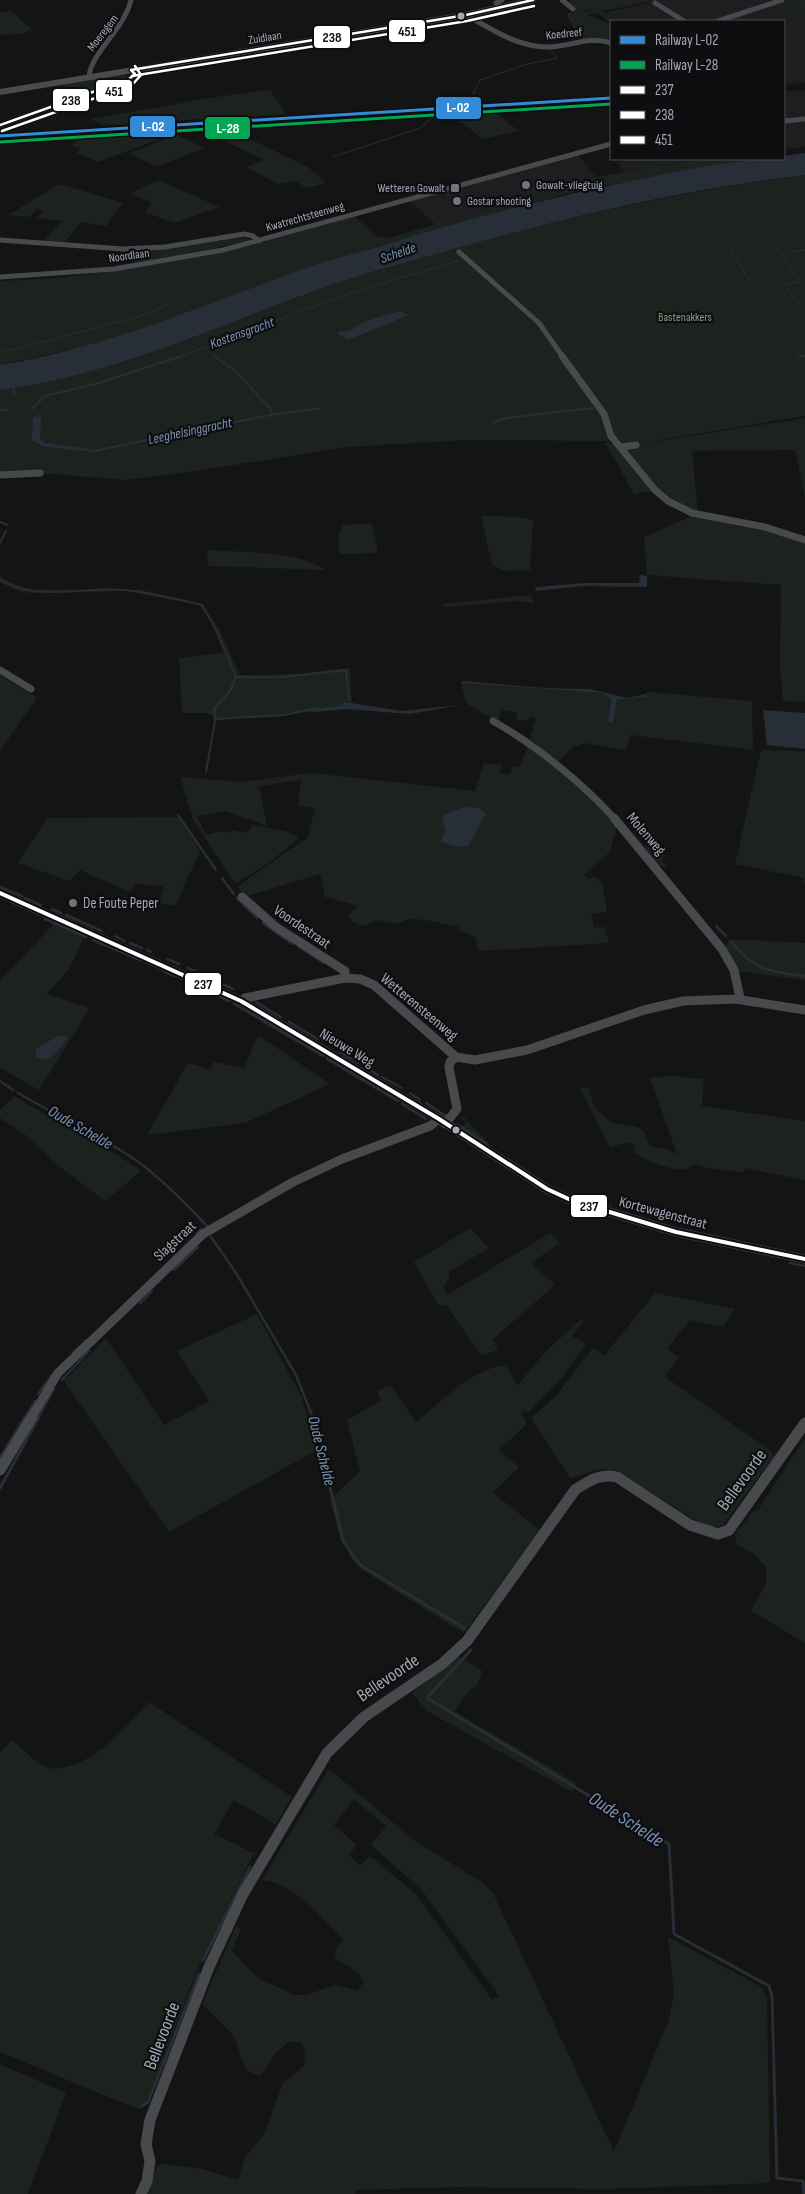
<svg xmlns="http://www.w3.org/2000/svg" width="805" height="2194" viewBox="0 0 805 2194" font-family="'Sofia Sans Condensed',sans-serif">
  <rect width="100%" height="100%" fill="#141414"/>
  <path fill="#1e1e20" d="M646 0H805V83L784 84V21H613L601 13 649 3Z
    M784 91H805V147L784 149Z
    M578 155 596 177 542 193 544 196 526 201 522 199 436 225 408 200Z
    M623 159H701L624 172 617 162 624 161Z"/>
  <path fill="#1c231e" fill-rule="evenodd" d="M573 0H646L648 2C631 5 593 15 577 10 573 9 571 5 568 2Z
    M799 0H805V15L779 6Z
    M573 10 606 11 602 13 613 21 611 23 598 13 587 15 611 24V42H584L567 15 576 12Z
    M11 11 32 30 20 34 0 35V13Z
    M123 74 127 77 76 96 63 84Z
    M270 90 286 114 103 125 91 119 216 97Z
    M490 109 519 131 483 139 447 111Z
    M194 126 98 162 76 153 80 149 70 145 92 134Z
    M223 126 308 167 326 183 307 188 295 181 277 184 247 167 264 160 205 132Z
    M177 135 205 148 156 167 129 153Z
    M701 159H763L581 190 458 223 306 268 182 315 128 333 75 349 0 365V281C124 277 237 250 355 216L375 236 388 238 523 199 526 201 543 196 541 193 596 177Z
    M805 175V416L665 439 645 443 805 418V498L795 450 692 451 698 513 680 507 658 490 615 441 467 440 347 447 189 472 125 480 52 474 0 475V390C115 376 223 323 331 285 375 270 420 258 464 246 576 215 690 190 805 175Z
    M158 180 220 207 174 223 145 212 152 202 130 194Z
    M60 184 123 203 106 226 81 222 63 244 42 242 62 221 37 218 44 210 37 209 30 217 8 215Z
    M241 237 249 240 194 253 134 263 136 251 170 249Z
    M605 442 617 446 653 491 634 494Z
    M694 515 757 527 805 542V702L783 701 780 664 781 585 647 575 644 537Z
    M481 516 519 517 533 520 530 570 504 571 492 565Z
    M372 523 378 553 339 554V534L343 525Z
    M207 550C248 553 290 549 327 570L208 566Z
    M0 577 26 590H141L203 604 220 631 240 675 297 674 350 668 352 702H345L341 706 313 708 312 712 236 719 217 718 207 713H182L179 658 224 653 210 621 199 605 126 591 30 593 18 591 0 582Z
    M530 595 535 603 516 601 451 607H444L442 604Z
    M0 675 37 698 0 751Z
    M461 683 603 693 611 699 608 722 613 723 617 700 645 697 647 692 752 701 753 750 631 735 626 750 585 743 573 747 559 761 530 739 536 718 530 717 528 721 516 719 518 713 502 710 498 722 466 703Z
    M529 743 564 771 617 826 610 852 584 875 589 879 595 877 602 883 607 912 591 914 594 928 605 927 609 943 478 951 475 937 459 930V927C444 924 410 913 398 924L376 920 363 926 353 922 347 915 359 906 325 897 320 874 244 897 238 887 240 885 308 837 315 808 298 806 301 780 259 786 267 826 225 811 197 816 206 835 222 831 230 833 233 830 244 833 251 829 252 825 285 831 298 836 297 840 270 862 235 884 193 819 180 777 241 782 311 773 475 791 484 763 502 765 500 773 510 774 513 766 520 767Z
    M761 750 805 751V883H803L804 878 735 864Z
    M178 817 200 851 175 906 159 903 164 887 136 883 130 892 80 870 69 881 18 863 47 818Z
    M646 846 666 849 662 861 668 868 659 866 646 850Z
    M54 924 84 937 70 968 47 994 90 1008 39 1090 0 1068V981ZM63 1036 67 1037 55 1055 45 1060 46 1044 53 1039Z
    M732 939 805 943V980L738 971 725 946Z
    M258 1035 330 1084 245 1123 147 1135 188 1063 210 1069 214 1062 244 1068Z
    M672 1076 704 1079 702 1106 805 1121V1180L745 1168 743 1172C726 1170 711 1170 695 1164 691 1166 687 1169 684 1169 671 1171 643 1160 634 1152L635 1147 630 1142 610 1147 580 1088 589 1087 594 1107 610 1122 637 1127 643 1130 650 1147 666 1149 677 1154 650 1078Z
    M14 1096C56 1122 101 1142 141 1171L105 1201 55 1163 27 1136 0 1118V1110Z
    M464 1117 492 1147 454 1124 457 1122 462 1126 467 1122 461 1118Z
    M470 1228 489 1248 449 1272 450 1276 443 1287 447 1295 550 1233 560 1243 531 1263 555 1285 493 1339 498 1350 481 1355 446 1305H438L414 1262Z
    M655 1293 735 1309 723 1327 690 1320 667 1349 679 1357 665 1377 771 1451 774 1456 724 1524C716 1529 711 1528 703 1525L617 1471 600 1469 572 1478 568 1475 531 1418 555 1397 593 1348 604 1356Z
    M257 1314 302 1398 317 1450 169 1532 64 1381 106 1338 164 1425 209 1401 177 1351Z
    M581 1319 584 1321 572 1336 586 1344 560 1380 527 1413 524 1410 521 1413 527 1424 499 1450 519 1467 493 1493 540 1530 464 1633 362 1570 352 1560 339 1533 330 1500 360 1471 347 1420 381 1401 377 1391 390 1385 416 1422C443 1401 470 1369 506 1365L517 1386 546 1351Z
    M805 1438V1643L751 1611 766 1583V1567L753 1553 737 1545 735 1534 753 1512 758 1510Z
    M458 1655 482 1671 478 1685 471 1689 454 1711 576 1783 572 1792 427 1711 412 1693Z
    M149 1702 292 1797 276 1825 234 1800 214 1834 258 1855H253L199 1966 147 2101 140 2110 0 2052V1753L12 1740C22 1748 34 1761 45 1767 51 1770 59 1768 65 1767 101 1759 124 1728 149 1702Z
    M329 1769 414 1840 483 1883 493 1893 614 2152 668 2022 674 1994 668 1937 760 1986 767 1997 770 2183 608 2189 459 2187 356 2190 355 2194H147L157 2166 163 2164 202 2169 238 2180 244 2159 264 2134 283 2083 304 2066 305 2052 301 2043 289 2041 276 2053 260 2076C240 2072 242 2054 235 2039 228 2027 212 2015 202 2004L236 1926 241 1929 232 1951 258 1978 294 1995H306L336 1985 358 1991 363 1982 359 1973 335 1958 336 1949 343 1939C321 1918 294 1882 262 1880ZM354 1799 386 1826 371 1845 421 1889 499 1996 492 2000 416 1894 370 1856 360 1866 349 1855 357 1845 334 1825Z
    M0 2064 66 2093 28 2194H0Z"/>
  <path fill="#272e37" d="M805 153V175C693 188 581 214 472 244 425 257 378 269 331 285 223 323 115 376 0 390V365C105 348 204 305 303 269 327 260 353 254 378 247 466 219 555 196 646 178 691 169 738 159 784 159V156Z
    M399 311 409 315 348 340 337 333 340 331 348 332 363 322Z
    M41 416 40 438 44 443 82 448 80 451 43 446 32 441 33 417Z
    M640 575 647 576V587L584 586 535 591 536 587 584 583H639Z
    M462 681 545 688 589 689 627 698 646 694V697L617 700 613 723 608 722 611 699 603 693 461 683Z
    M345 702 401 711 460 705 410 714 347 709 312 712 313 708 341 706Z
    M763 710 805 713V749L767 745Z
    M465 807 479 808 486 814 468 846 458 847 440 842 446 830 442 820 444 814Z
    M60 1035 68 1037 55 1055 45 1060 35 1057 37 1048Z"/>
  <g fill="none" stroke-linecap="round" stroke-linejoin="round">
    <path stroke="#272e37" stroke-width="1" d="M572 13 568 14 581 41
      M478 83 480 80 527 64 557 58 550 49
      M470 100 478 84
      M332 157 420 128 438 113 462 111
      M775 246 800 282 784 284 805 313
      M790 249 792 252 805 250
      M731 252 753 285
      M204 348 216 357
      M0 353 137 317 171 304
      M179 357 345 295 457 261
      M799 357 805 356"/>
    <path stroke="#272e37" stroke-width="2" d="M214 356 235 371 270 408 271 414
      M799 357 805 356
      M13 385 14 394
      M32 409 45 396 99 383 182 356
      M0 410H8
      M494 422 506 418 593 408
      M80 449 94 451 270 415 322 408
      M0 522 7 525
      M0 543 6 531
      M0 580C40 602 82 586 126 590 152 593 177 599 202 605L217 631 236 677 230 691 214 709 215 721 206 772
      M236 677H282L346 670 349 700
      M215 719 284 715 312 709
      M178 815 181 819"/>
    <path stroke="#272e37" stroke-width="2.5" d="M180 818 216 870
      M222 878 234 894
      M0 887 22 896
      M25 898 41 905
      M237 898 257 918
      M52 909 61 913
      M66 915 102 931
      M45 919 86 937
      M263 923 292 944
      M716 926 726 936
      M115 936 125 941
      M93 940 140 960
      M730 941C756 971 767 971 805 976
      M130 943 142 948
      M299 947 324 963
      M147 950 151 952
      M167 959 179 964
      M188 968 233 989
      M163 971 175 976
      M212 993 229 1001
      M256 1002 281 1017
      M234 1004 323 1056
      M289 1022 318 1039
      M340 1052 358 1063
      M327 1059 398 1101
      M369 1069 378 1075
      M382 1077 402 1088
      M0 1081 13 1090
      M18 1093C57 1116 100 1135 137 1161 163 1180 185 1203 207 1226
      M410 1093 420 1100
      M426 1103 446 1116 448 1115
      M402 1104 426 1119
      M460 1126 488 1144
      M196 1235 201 1229
      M211 1237 236 1273 296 1375 313 1418
      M790 1263 805 1266
      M174 1270 198 1247
      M140 1303 152 1291
      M73 1353 86 1340
      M62 1380 89 1351
      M38 1394 55 1371
      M25 1418 35 1401
      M38 1418 54 1389"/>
    <path stroke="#272e37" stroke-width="3" d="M313 1417 343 1541 360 1565 464 1628
      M0 1458 25 1417
      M0 1488 39 1417
      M471 1650 427 1698 669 1844 674 1934 769 1986 772 1996 777 2178 803 2181 804 2194
      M203 1960 250 1867
      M142 2106 148 2102 199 1974"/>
    <path stroke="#48494d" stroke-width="5" d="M562 0 573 9
      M655 3 684 21
      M500 8 496 3 502 0
      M466 15C491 29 516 46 545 47 567 48 589 35 611 43
      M718 21 782 0
      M89 77C91 52 124 30 131 0
      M784 121 805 119
      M0 125 129 79 135 74 131 70
      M0 240 123 249 165 247 244 234 253 236 259 241
      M459 252 539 323 563 357
      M0 277 114 269 223 250 611 144"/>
    <path stroke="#48494d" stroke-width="7" d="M562 356 604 414 611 436 655 490 668 501 692 513 765 527 805 540
      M621 447 636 445
      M0 475 40 473
      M0 670 31 689
      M493 721C540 748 579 780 615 819"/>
    <path stroke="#48494d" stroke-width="9" d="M614 818 722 949 734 970 740 998
      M0 893 241 1001 439 1119 547 1189 573 1201 676 1232 805 1259
      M242 897 276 927 345 971V978
      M241 1001 245 998 345 978 360 979 374 985 456 1057 475 1060 527 1050 644 1010 683 1001 735 999 805 1010
      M445 1124 457 1109 449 1067 450 1062 456 1057
      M31 1418 58 1373 203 1234 293 1182 342 1159 430 1126 439 1119"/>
    <path stroke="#48494d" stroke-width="11" d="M0 1470 32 1417
      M141 2194 147 2181 150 2161 146 2144 150 2120 209 1967 243 1894 327 1753 364 1717 442 1664 467 1641 575 1490C589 1481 600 1473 617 1477L690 1525 718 1534 729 1530 805 1423"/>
    <path stroke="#4a4b4f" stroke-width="6" d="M0 92 466 15 533 0"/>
    <g stroke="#0e0e10" stroke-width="8">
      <path id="bus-1" d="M0 893 241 1001 439 1119 547 1189 573 1201 676 1232 805 1259"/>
    </g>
    <g stroke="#0e0e10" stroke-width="5">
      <path id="bus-2" d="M131 70 466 15 533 0
        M0 125 129 79 135 74 131 70"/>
    </g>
    <g stroke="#0e0e10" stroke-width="5">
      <path id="bus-3" d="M132 76 467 21 534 6
        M2 131 132 85 141 75 135 66"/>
    </g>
    <use href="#bus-1" stroke="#fff" stroke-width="4"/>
    <use href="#bus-2" stroke="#fff" stroke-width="2.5"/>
    <use href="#bus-3" stroke="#fff" stroke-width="2.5"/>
    <g stroke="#0e0e10" stroke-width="5.5">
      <path id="rail-1" d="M0 136 611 98"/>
    </g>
    <g stroke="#0e0e10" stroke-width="5.5">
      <path id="rail-2" d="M0 142 611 104"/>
    </g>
    <use href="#rail-1" stroke="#338bd7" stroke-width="3"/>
    <use href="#rail-2" stroke="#00a651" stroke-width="3"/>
  </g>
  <g fill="#a4a8b6" stroke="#0e0e10" stroke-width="2">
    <circle cx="461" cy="16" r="4.5"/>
    <circle cx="456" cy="1130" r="4.5"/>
  </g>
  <g fill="#72747d" stroke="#0e0e10" stroke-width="2">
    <circle cx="526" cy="185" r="5"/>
    <rect x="450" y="183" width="10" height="10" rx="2.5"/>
    <circle cx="457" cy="201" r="5"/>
    <circle cx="73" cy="903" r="5"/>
  </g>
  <g text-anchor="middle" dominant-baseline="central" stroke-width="4.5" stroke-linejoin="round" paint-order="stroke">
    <g font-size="12" fill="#a4a8b6" stroke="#0e0e10">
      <text transform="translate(103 33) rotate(-53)">Moeregem</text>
      <text transform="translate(564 34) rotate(-6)">Koedreef</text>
      <text transform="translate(265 38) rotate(-9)">Zuidlaan</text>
      <text transform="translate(305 217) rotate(-16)">Kwatrechtsteenweg</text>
      <text transform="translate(129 256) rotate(-8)">Noordlaan</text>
    </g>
    <g font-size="12" fill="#a4a8b6" stroke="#0e0e10" text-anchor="start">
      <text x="536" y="185">Gowalt-vliegtuig</text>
      <text x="445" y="188" text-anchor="end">Wetteren Gowalt</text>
      <text x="467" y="201">Gostar shooting</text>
    </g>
    <g font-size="12" fill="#7aa37f" stroke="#0e0e10">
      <text x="685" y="317">Bastenakkers</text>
    </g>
    <g font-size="14" font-style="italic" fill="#7894b4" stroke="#0e0e10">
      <text transform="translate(398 253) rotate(-19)">Schelde</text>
      <text transform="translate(242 333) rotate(-20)">Kostensgracht</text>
      <text transform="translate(190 431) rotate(-12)">Leeghelsinggracht</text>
    </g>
    <g font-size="15" fill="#a4a8b6" stroke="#0e0e10">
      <text transform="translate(646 834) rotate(49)">Molenweg</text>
      <text transform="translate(302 927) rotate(34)">Voordestraat</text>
      <text transform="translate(419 1007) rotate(40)">Wetterensteenweg</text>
      <text transform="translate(347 1048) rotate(31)">Nieuwe Weg</text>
      <text transform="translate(663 1213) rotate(15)">Kortewagenstraat</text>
      <text transform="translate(175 1241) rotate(-43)">Slagstraat</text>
    </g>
    <g font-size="15" fill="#a4a8b6" stroke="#0e0e10" text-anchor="start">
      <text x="83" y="903">De Foute Peper</text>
    </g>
    <g font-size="16" font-style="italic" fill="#7894b4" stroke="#0e0e10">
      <text transform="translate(80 1128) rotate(30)">Oude Schelde</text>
      <text transform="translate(321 1451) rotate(76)">Oude Schelde</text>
    </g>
    <g font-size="18" fill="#a4a8b6" stroke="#0e0e10">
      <text transform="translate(742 1480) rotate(-54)">Bellevoorde</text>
      <text transform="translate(388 1678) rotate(-34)">Bellevoorde</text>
      <text transform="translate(162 2036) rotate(-69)">Bellevoorde</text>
    </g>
    <g font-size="19" font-style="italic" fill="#7894b4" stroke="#0e0e10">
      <text transform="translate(626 1820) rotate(33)">Oude Schelde</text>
    </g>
  </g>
  <g stroke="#0e0e10" stroke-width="2">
    <rect x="388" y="19" width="38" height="24" rx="5" fill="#fff"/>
    <rect x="313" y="25" width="38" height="24" rx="5" fill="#fff"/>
    <rect x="95" y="79" width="38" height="24" rx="5" fill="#fff"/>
    <rect x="52" y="88" width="38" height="24" rx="5" fill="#fff"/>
    <rect x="435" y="96" width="47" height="24" rx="5" fill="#338bd7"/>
    <rect x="129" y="115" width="47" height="23" rx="5" fill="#338bd7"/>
    <rect x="204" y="116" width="47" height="24" rx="5" fill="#00a651"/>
    <rect x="184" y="972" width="38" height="24" rx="5" fill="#fff"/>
    <rect x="570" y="1194" width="38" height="24" rx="5" fill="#fff"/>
  </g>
  <g font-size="14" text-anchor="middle" font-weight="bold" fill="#fff">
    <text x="458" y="112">L-02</text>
    <text x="153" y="131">L-02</text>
    <text x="228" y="133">L-28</text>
  </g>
  <g font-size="14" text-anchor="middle" font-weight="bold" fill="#111">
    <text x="407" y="36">451</text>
    <text x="332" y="42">238</text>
    <text x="114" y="96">451</text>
    <text x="71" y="105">238</text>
    <text x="203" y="989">237</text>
    <text x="589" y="1211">237</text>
  </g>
  <rect x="610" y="20" width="175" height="140" fill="#0e0e10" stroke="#4a4c52"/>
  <rect x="620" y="36" width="25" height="8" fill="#338bd7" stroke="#4a4c52"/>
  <text x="655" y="45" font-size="15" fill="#a4a8b6">Railway L-02</text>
  <rect x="620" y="61" width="25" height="8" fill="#00a651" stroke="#4a4c52"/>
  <text x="655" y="70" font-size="15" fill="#a4a8b6">Railway L-28</text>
  <rect x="620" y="86" width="25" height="8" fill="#ffffff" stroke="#4a4c52"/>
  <text x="655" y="95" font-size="15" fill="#a4a8b6">237</text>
  <rect x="620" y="111" width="25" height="8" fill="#ffffff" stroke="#4a4c52"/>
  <text x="655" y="120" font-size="15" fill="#a4a8b6">238</text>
  <rect x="620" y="136" width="25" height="8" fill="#ffffff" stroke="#4a4c52"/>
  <text x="655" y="145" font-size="15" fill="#a4a8b6">451</text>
</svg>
